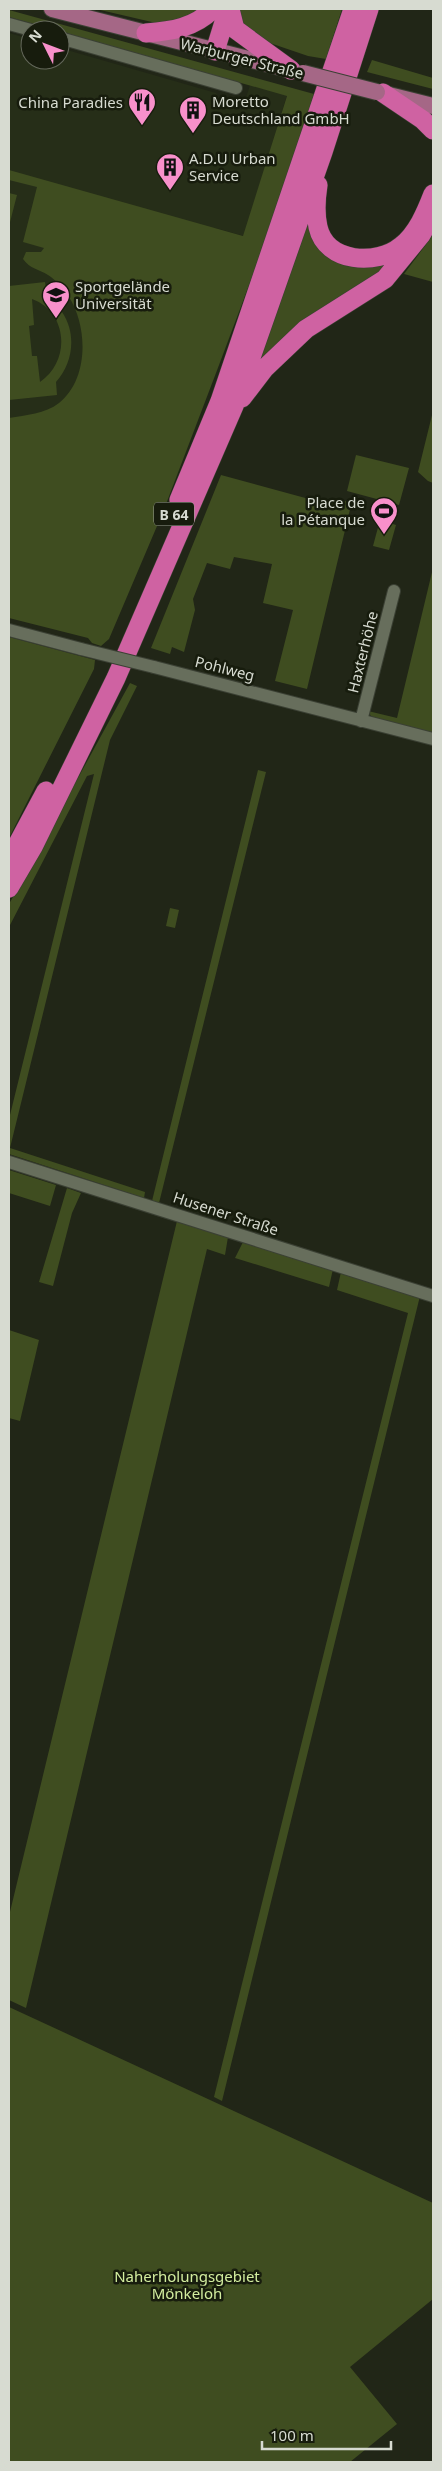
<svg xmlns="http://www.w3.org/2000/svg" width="442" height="2471" viewBox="0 0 442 2471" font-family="'Noto Sans',sans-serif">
  <rect width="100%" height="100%" fill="#212617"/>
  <path fill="#262e18" d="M9 33 30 39V60H60V48L216 93 225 106 242 110 250 85 287 95 244 236 215 228 105 364 9 449Z"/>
  <path fill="#3f4d20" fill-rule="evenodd" d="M96 9H198L194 14 169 26Z
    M240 9H342L326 59 308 56 261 40 238 21Z
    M9 10 314 94 263 248 216 373 163 512 109 639 101 646 92 643 88 638 9 618V418C26 415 45 414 59 403 89 379 88 327 69 297 64 289 56 280 48 275 39 269 30 269 23 259L26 252H41L44 248 23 242 37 187 9 180V170L243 236 287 96 9 17Z
    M372 60 433 78V89L367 72Z
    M9 193 17 195 9 226Z
    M310 205 336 255 404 252 245 385Z
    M433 234V282L404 274 430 239Z
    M45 282C47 299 54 299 62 312 77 334 73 363 56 382L57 395 9 400V286ZM32 299C68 312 71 361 40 382L37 356H32L29 326 34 325Z
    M433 411V483L428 481 418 472Z
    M356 455 409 468 399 505 347 491Z
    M221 475 320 502 352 501 307 689 275 681 293 610 263 603 272 564 234 557 230 569 207 563 193 599 195 610 184 652 172 647 170 654 151 648Z
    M380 520 396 525 389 550 373 546Z
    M433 568V734L372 718 368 711 397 718Z
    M9 637 95 660 94 669 9 838Z
    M130 683 137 686 110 740 10 1148 145 1192 144 1198 9 1154V1119L94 774 87 776 9 927V904Z
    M258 770 266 772 159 1203 152 1201Z
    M170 908 179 910 175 928 166 926Z
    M9 1170 56 1185 50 1206 9 1193Z
    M67 1188 81 1193 72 1213 53 1286 39 1282Z
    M177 1221 228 1237 225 1255 207 1249 26 2008 9 2000V1916Z
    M243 1242 333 1269 329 1287 235 1258Z
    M341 1272 420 1296 222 2101 214 2097 408 1313 337 1290Z
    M9 1330 39 1340 20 1421 9 1418Z
    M9 2007 433 2203V2299L350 2367 397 2424 350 2462H9Z"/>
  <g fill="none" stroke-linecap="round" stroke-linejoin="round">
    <g stroke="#3b4034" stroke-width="14">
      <path id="minor" d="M9 24 31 30
        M60 38 236 88
        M9 630 81 649
        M154 667 433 739
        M361 721 394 591
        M9 1162 433 1296"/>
    </g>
    <g stroke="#3b4034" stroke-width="18">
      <path id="major" d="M52 9 287 69
        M389 95 433 106"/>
    </g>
    <g stroke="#3b4034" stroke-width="20">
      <path id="highway" d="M230 9 235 29 291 70
        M146 33C172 31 194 28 213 9
        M215 51 228 9
        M383 93 423 120 433 130
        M318 185C316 198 315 214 318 227 326 263 377 266 401 246 417 234 426 212 433 194
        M242 398 265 368 306 329 385 279 421 235 433 214
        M179 500 220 401 353 9
        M9 860 46 791
        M9 888 33 847 116 678 234 406 323 152 369 9"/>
    </g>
    <use href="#minor" stroke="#676e5c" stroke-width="12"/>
    <use href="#major" stroke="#a56786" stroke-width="16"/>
    <use href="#highway" stroke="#cf62a2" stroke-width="19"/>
    <g stroke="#3b4034" stroke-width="14" stroke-linecap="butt">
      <path id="minor-bridge" d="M81 649 154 667"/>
    </g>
    <g stroke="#3b4034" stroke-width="18" stroke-linecap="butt">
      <path id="major-bridge" d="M303 73 377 92"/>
    </g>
    <use href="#minor-bridge" stroke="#676e5c" stroke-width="12"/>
    <use href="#major-bridge" stroke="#a56786" stroke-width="16"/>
  </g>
  <defs>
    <g id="restaurant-pin" transform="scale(1.4375)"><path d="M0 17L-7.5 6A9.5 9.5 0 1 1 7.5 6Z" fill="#f890cb" stroke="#171c0d"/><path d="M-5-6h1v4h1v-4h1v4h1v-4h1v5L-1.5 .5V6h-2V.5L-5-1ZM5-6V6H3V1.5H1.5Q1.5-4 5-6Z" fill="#111"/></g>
    <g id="building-pin" transform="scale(1.4375)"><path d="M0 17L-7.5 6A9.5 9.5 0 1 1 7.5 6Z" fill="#f890cb" stroke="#171c0d"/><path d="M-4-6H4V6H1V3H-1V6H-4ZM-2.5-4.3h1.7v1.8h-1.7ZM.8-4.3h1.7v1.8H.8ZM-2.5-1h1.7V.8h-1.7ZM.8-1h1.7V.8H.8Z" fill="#111"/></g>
    <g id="university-pin" transform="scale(1.4375)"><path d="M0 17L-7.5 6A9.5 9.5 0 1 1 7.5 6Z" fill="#f890cb" stroke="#171c0d"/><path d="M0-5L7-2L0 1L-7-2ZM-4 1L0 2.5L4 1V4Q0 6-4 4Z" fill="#111"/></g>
    <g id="stadium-pin" transform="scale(1.4375)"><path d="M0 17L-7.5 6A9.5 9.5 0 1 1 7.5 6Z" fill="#f890cb" stroke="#171c0d"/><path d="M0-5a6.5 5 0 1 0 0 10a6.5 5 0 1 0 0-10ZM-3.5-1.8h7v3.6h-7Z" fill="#111"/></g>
  </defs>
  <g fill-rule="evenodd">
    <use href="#restaurant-pin" x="142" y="102"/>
    <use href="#building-pin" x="193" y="110"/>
    <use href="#building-pin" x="170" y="167"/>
    <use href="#university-pin" x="56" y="295"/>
    <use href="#stadium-pin" x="384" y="511"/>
  </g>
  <g text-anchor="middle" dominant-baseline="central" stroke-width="5" stroke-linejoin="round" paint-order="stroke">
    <rect fill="#171c0d" stroke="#9da296" stroke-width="1" x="154" y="502.5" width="40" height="23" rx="4"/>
    <g font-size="14" font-weight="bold" fill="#d7dbd1">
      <text x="174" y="514">B 64</text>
    </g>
    <g font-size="15" fill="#d7dbd1" stroke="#171c0d">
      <text transform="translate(242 58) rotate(14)">Warburger Straße</text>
      <text transform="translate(362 652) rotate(-76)">Haxterhöhe</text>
      <text transform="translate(225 668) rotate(14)">Pohlweg</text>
      <text transform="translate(226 1213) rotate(18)">Husener Straße</text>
    </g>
    <g font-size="15" fill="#d7dbd1" stroke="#171c0d" text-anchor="start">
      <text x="212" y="101">Moretto<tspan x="212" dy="17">Deutschland GmbH</tspan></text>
      <text x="123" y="102" text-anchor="end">China Paradies</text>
      <text x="189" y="158">A.D.U Urban<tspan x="189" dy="17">Service</tspan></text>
      <text x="75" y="286">Sportgelände<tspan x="75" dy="17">Universität</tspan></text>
      <text x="365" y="502" text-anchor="end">Place de<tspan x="365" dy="17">la Pétanque</tspan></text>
    </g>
    <g font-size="15" fill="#d3ed9f" stroke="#171c0d">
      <text x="187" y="2276">Naherholungsgebiet<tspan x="187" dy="17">Mönkeloh</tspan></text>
    </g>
  </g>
  <rect width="442" height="2471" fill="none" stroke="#d7dbd1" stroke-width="20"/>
  <g transform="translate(45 45) rotate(312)"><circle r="24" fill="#171c0d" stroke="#64685b"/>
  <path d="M0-4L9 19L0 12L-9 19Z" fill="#f890cb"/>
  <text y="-8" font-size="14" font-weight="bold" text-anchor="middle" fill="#d7dbd1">N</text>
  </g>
  <path d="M262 2441v8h129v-8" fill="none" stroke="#d7dbd1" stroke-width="2.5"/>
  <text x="270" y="2441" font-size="15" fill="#d7dbd1" stroke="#171c0d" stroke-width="4" paint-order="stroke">100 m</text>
</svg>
